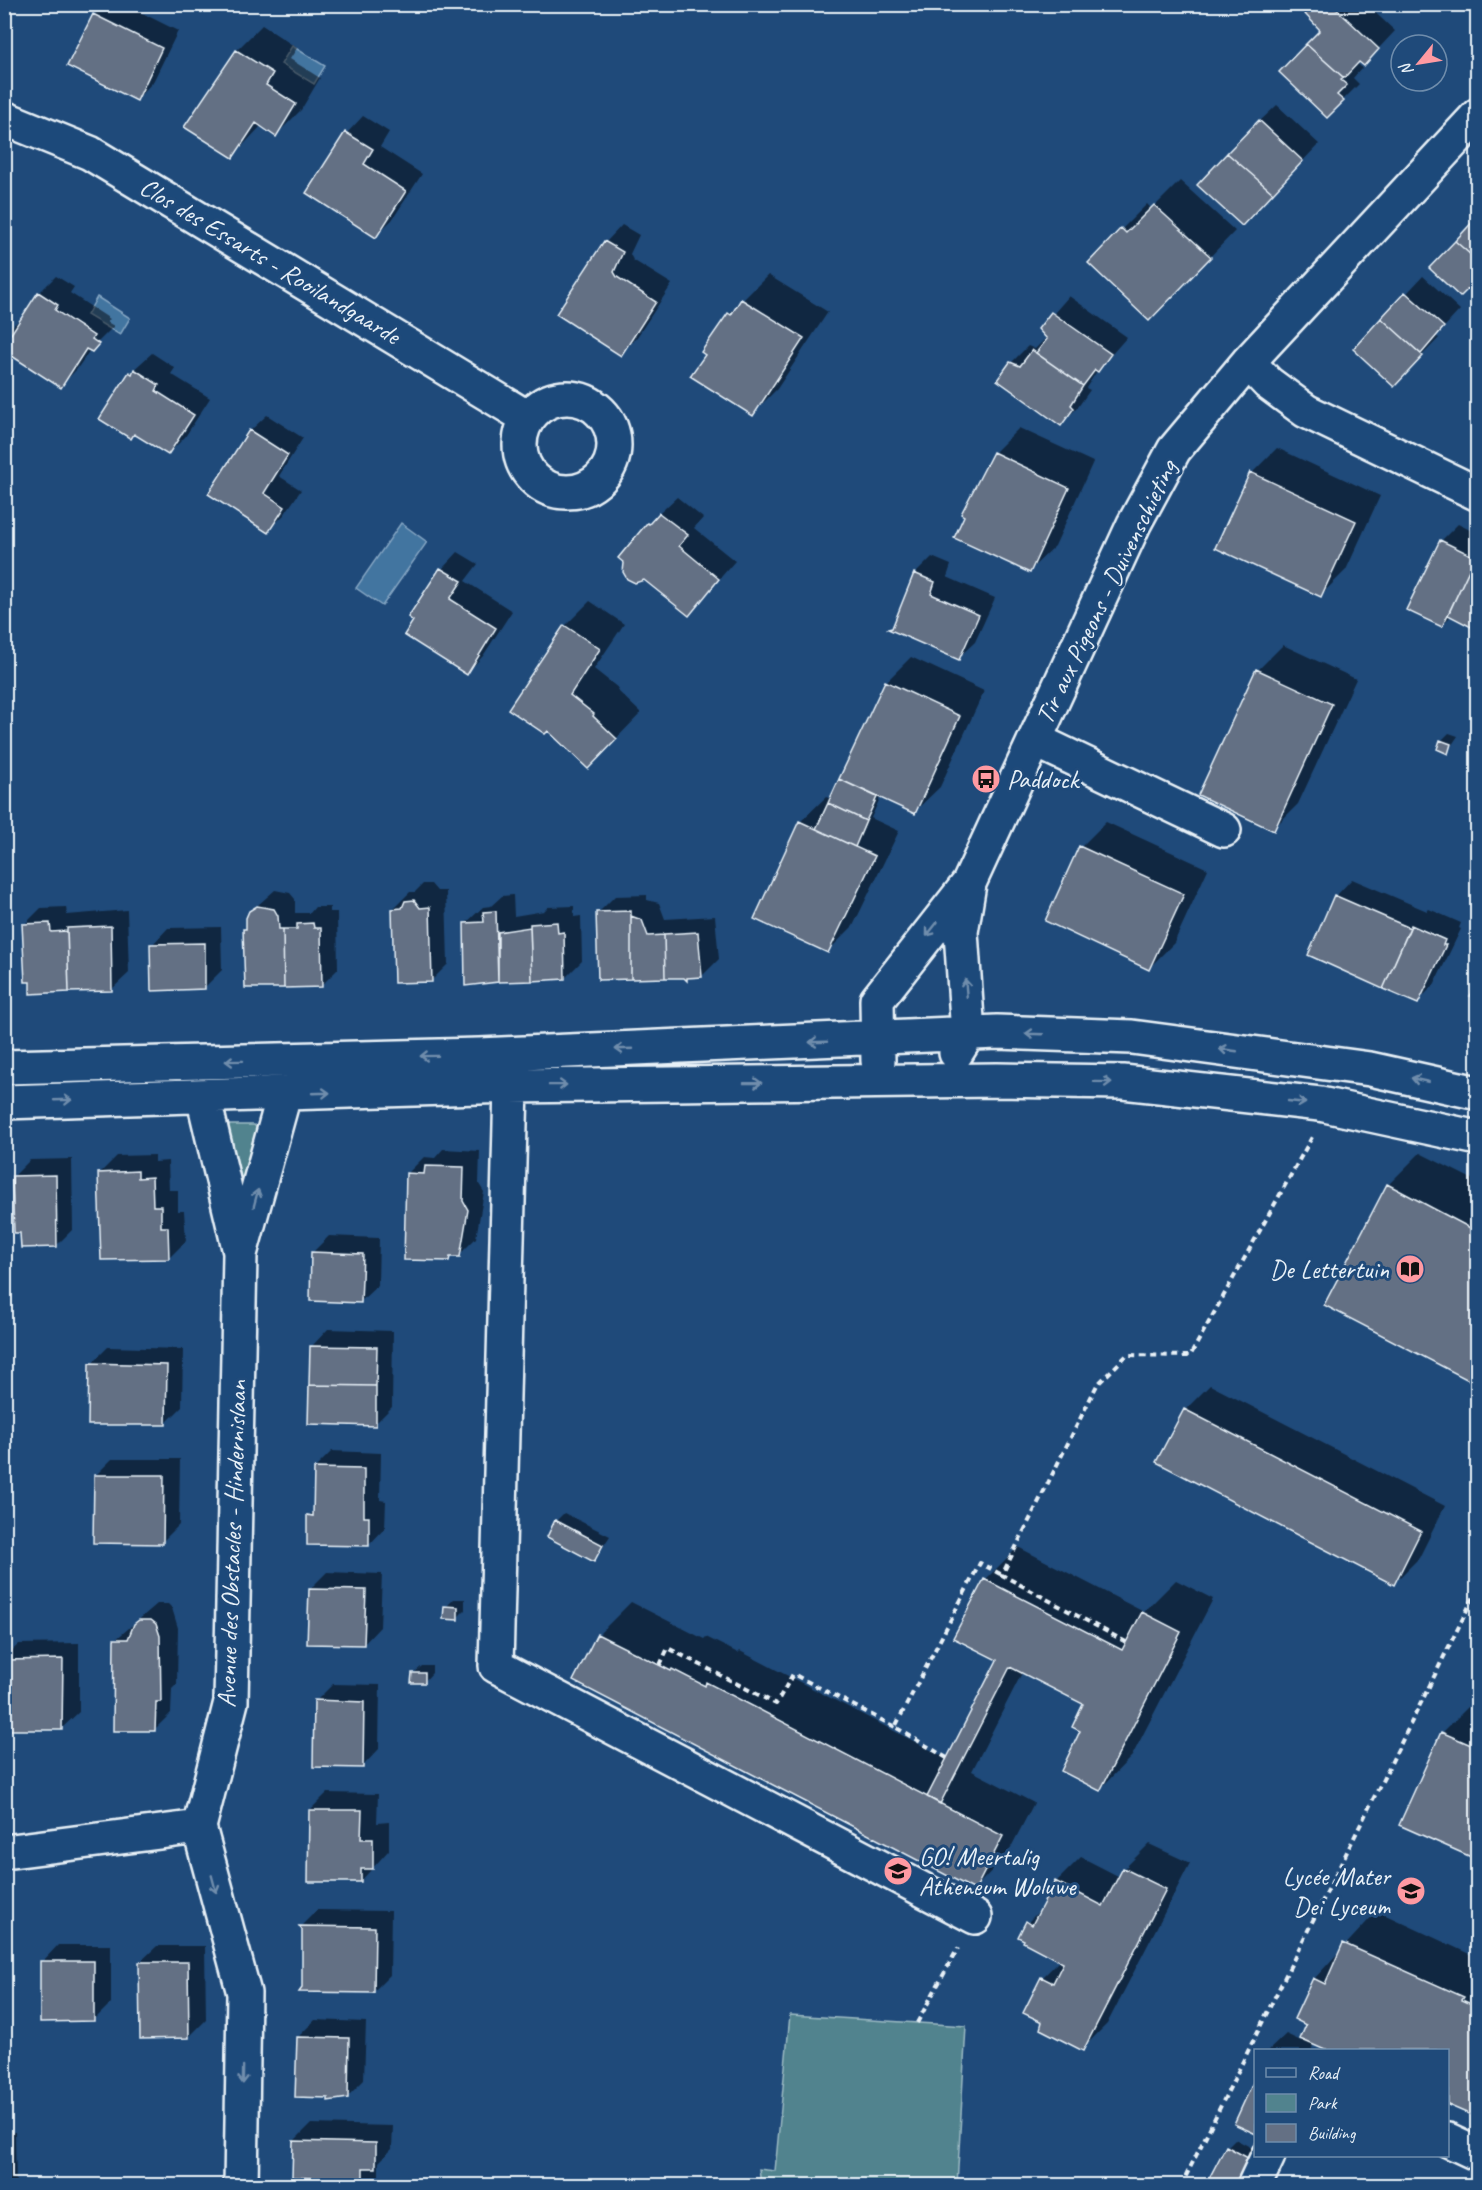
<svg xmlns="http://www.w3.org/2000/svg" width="1482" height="2190" viewBox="0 0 1482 2190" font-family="Caveat,sans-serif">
  <rect width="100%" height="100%" fill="#1f4a7a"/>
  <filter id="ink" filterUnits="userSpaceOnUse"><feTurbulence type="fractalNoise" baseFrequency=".0167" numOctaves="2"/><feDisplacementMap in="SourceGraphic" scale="12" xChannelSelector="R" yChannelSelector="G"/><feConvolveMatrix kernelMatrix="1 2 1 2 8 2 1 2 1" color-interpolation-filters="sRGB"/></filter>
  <g filter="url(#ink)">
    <path fill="#51838e" stroke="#9cbac3" stroke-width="1.5" d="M227 1125H254L259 1130 245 1197 222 1131Z
      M790 2015 966 2026 957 2185H761L759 2169 775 2171Z"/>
    <path fill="#4374a0" stroke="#85a6c3" stroke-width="1.5" d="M292 46 325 66 314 84 281 64Z
      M97 297 130 318 120 335 87 315Z
      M401 523 427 542 382 606 356 588Z"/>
    <path fill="#0007" d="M104 4H124L178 31 153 82 137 99 94 15Z
      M1316 4H1366L1395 31 1364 64 1353 59 1362 68 1353 78 1359 84 1327 116 1322 30Z
      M262 25 297 48 290 59 320 78 301 110 276 135 262 125 232 157 237 50Z
      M1277 105 1319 144 1258 208 1260 121Z
      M363 116 389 132 380 147 422 174 392 220 375 236 308 193 347 133Z
      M1180 181 1235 231 1174 294 1122 229 1147 204 1152 209Z
      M622 225 639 235 630 254 633 260 672 284 637 337 621 354 558 314 606 242Z
      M768 275 828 312 777 389 752 414 707 355 729 314Z
      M56 276 74 287 70 293 110 319 107 322 114 326 90 350 77 369 61 386 7 331 25 315 39 293Z
      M1423 276 1460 310 1436 336 1439 338 1410 368 1355 349Z
      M1069 296 1127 337 1097 371 1086 388 1090 390 1078 407 1061 424 1011 363 1028 346 1035 349 1047 337 1040 329Z
      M152 353 175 368 171 374 210 398 185 437 168 454 136 433 131 438 101 419 130 373Z
      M267 415 303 438 279 476 301 490 284 515 267 531 250 431Z
      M1019 428 1093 462 1055 546 1029 571 963 513 994 453Z
      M1277 448 1380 496 1346 570 1321 595 1252 473Z
      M677 497 703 518 694 528 735 561 689 614 626 562 648 524Z
      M1458 524 1478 534V628L1452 615 1442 625 1441 541Z
      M458 552 478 564 465 581 512 611 483 656 467 673 410 617 442 569Z
      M932 557 951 565 947 577 995 598 975 642 958 658 915 574Z
      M590 601 624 624 594 669 618 688 617 690 641 713 613 742 548 729 510 709 565 626Z
      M1283 645 1356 679 1298 804 1273 829 1258 670Z
      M911 657 984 691 940 787 914 812 881 796 871 818 899 831 853 926 828 951 800 822 826 797 831 799 886 682Z
      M1449 733 1458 736 1447 752 1441 741Z
      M1106 822 1208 869 1174 943 1149 968 1081 847Z
      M1352 879 1427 911 1429 909 1461 923 1459 928 1461 929 1434 985 1417 1002 1336 896Z
      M423 884H431L437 891H446L448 964 431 981 393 909 410 892H415Z
      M275 890 290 893 295 899V913H310L315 907H330V912H337L338 969 321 986 245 930 250 912Z
      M513 895 514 916 544 911 548 907 574 906V917L581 916 582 961 565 978 467 984 466 923 483 907 491 906 502 896Z
      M647 895V900L659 903 665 919 715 916 719 959 702 976 687 979 684 976 599 978 598 913 615 896Z
      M66 907 67 915 127 910 129 973 112 989 32 992 24 925 41 908Z
      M221 927 222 970 205 987 152 945 168 928Z
      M4 936 7 975 4 978Z
      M443 1149 480 1151 479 1184 484 1192 476 1238 459 1255H453L449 1259 407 1174 424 1157 435 1158Z
      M1420 1153 1478 1182V1384L1388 1185Z
      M155 1155V1162L168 1161 169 1190H178V1211H184L186 1241 169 1258 100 1173 117 1156Z
      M72 1159 73 1229 56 1246 22 1232 13 1177 30 1160Z
      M329 1236 379 1238 378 1285 361 1301 312 1253Z
      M328 1329 393 1331 392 1407 375 1424 312 1346Z
      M108 1347 183 1349 182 1407 165 1424 91 1364Z
      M1210 1385 1445 1506 1419 1558 1394 1583 1185 1410Z
      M332 1451 381 1453 380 1500 386 1501 385 1528 369 1545 309 1516 315 1510V1468Z
      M112 1459H180L179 1525 162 1542 95 1476Z
      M564 1513 610 1536 594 1560 549 1536 556 1521Z
      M1018 1547 1144 1612 1176 1580 1213 1599 1132 1756 1100 1789 1082 1731 1085 1703 1023 1671 972 1771 1034 1803 1007 1855 975 1888 598 1635 631 1602 704 1639 706 1637 738 1653 740 1651 948 1759 999 1660 985 1580Z
      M327 1572 382 1574 380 1627 364 1644 310 1589Z
      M454 1599H465V1610L457 1618 446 1607Z
      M157 1604H168L172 1608 178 1628 177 1684 172 1689 171 1713 154 1730 115 1640Z
      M79 1643V1712L62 1728 4 1729V1658L19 1644Z
      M422 1666H432V1673L424 1682 413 1674Z
      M333 1684 380 1685 379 1749 363 1766 316 1701Z
      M1475 1700 1478 1701V1859L1442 1733Z
      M327 1793 378 1794 377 1823 389 1822V1850L361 1881 310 1810Z
      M1149 1844 1190 1863 1107 2024 1082 2049 1044 2022 1042 1978 1060 1960 1028 1922 1043 1907 1056 1882 1081 1857 1120 1877 1124 1869Z
      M317 1910 391 1911 390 1975 373 1992 303 1989V1929L301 1926Z
      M1377 1911 1478 1958V2117L1448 2103V2050H1329L1314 2044 1311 2050H1269L1286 2034 1301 2041 1308 2024 1314 1979Z
      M58 1945H111V2003L94 2020 42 1962Z
      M157 1946H205L206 2020 189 2037 140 1962Z
      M4 1976H10V2052L4 2058Z
      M315 2020 366 2022 364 2080 347 2097 298 2037Z
      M311 2124 393 2126 392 2149 379 2162V2186H313V2176L294 2141Z
      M4 2132H15L16 2186H4Z
      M1235 2139 1256 2150 1238 2186H1206L1227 2147Z"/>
    <path fill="#647084" stroke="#e8f1f8" stroke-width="1.5" d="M1314 4H1331L1379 49 1364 66 1359 62 1344 78 1306 44 1320 30 1305 14Z
      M93 14 162 48 137 101 67 66Z
      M1306 44 1344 78 1341 80 1347 85 1337 95 1344 101 1327 118 1279 72Z
      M236 50 273 73 266 85 296 104 276 137 256 123 233 158 184 127Z
      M1259 120 1303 161 1273 193 1227 153Z
      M345 132 373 149 364 164 406 191 376 238 306 193Z
      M1227 153 1273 193 1242 226 1197 185Z
      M1154 205 1211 257 1149 321 1088 263 1121 228 1126 233Z
      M1478 216V261L1455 241Z
      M604 241 623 252 614 272 617 277 656 302 621 356 556 314Z
      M1455 241 1478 261V279L1460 297 1429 268Z
      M38 292 58 305 55 310 94 336 92 339 99 344 92 352 86 349 61 388 4 351V332L6 330 11 334Z
      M1405 292 1444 327 1421 354 1381 318Z
      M741 299 804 338 753 416 690 376 705 355 701 352 728 313 731 315Z
      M1051 312 1111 354 1098 372 1095 370 1083 386 1036 353 1047 339 1038 329Z
      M1381 318 1423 356 1394 387 1353 349Z
      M1032 350 1083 386 1071 405 1074 408 1061 426 997 380 1010 362 1020 366Z
      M134 369 159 385 156 391 194 415 168 455 134 434 131 439 99 419 129 372 132 374Z
      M249 430 288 455 264 493 285 507 268 533 208 494Z
      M993 452 1069 488 1030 573 954 538 964 516 961 514Z
      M1250 472 1356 521 1321 597 1215 548Z
      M659 513 688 535 679 546 719 579 689 616 644 580 635 583 627 579 623 572 624 563 618 558 647 523 649 524Z
      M1440 540 1475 557 1442 627 1406 610Z
      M1475 557 1478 558 1477 630 1448 615Z
      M440 568 462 581 450 599 496 628 467 675 404 635 413 621 408 617Z
      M914 573 935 582 931 594 979 615 959 660 888 629 892 628Z
      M564 625 600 649 570 695 594 714 593 716 617 739 588 769 548 731 545 734 508 709Z
      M1256 669 1332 704 1274 831 1198 795Z
      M885 681 960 716 915 814 839 779Z
      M1440 740 1451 744 1448 754 1437 749Z
      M839 779 877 797 866 821 828 803Z
      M828 803 866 821 855 847 816 829Z
      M799 821 875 856 828 953 754 919Z
      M1079 846 1184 894 1149 970 1045 921Z
      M1334 895 1410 928 1383 989 1308 955Z
      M414 900 420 908 430 907 432 982 394 983 392 909 402 908 405 901Z
      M257 906 274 909 278 916 279 929H283L284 988H245L243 929H246V918L249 911Z
      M496 911 498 982 465 986 464 923 484 922 483 912Z
      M631 911V979L598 980 596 912Z
      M631 916 642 920 648 936 664 935 665 978 631 979Z
      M557 922 558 933 564 932 565 979 532 981 530 924Z
      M50 923 51 932 67 931 69 992 30 994V982H25L22 924Z
      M313 923 314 928H321L322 987 284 988 283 929H297V924Z
      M1411 925 1445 940 1443 945H1446L1418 1004 1383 989Z
      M111 926 112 991 69 992 67 928Z
      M530 927 532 981 498 982V932Z
      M698 932 702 977 687 978V981L684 978H665L664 934Z
      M205 943V989L151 991 150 944Z
      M1478 981V999L1470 996Z
      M425 1166 464 1167 463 1201 468 1210 460 1257H450L449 1261 404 1260 406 1173 424 1174Z
      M138 1171V1178L152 1177 153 1206H161V1227H168L169 1259 101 1260 98 1173Z
      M56 1175 57 1247 21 1248 20 1233H14L12 1176Z
      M1387 1184 1478 1232V1385L1324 1305Z
      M311 1252 363 1254 361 1303 310 1301Z
      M310 1346 377 1347 376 1386 309 1385Z
      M89 1363 167 1365 166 1425H88Z
      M309 1385 376 1386V1426L308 1424Z
      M1184 1409 1421 1531 1394 1585 1156 1462Z
      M314 1468 364 1469V1517H369V1546L307 1545V1515L313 1516Z
      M94 1475H164L163 1544 93 1543Z
      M555 1520 603 1545 594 1562 547 1537Z
      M984 1579 1122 1650 1142 1612 1181 1632 1100 1791 1061 1771 1080 1731 1072 1727 1083 1704 1010 1667 940 1804 927 1797 997 1660 953 1638Z
      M309 1589 366 1590 364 1645 307 1644Z
      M444 1606 458 1607V1620L443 1619Z
      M139 1620H151L156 1624 160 1636 161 1702H156L155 1731H113L114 1639H128L134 1624Z
      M597 1634 671 1671 672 1669 705 1686 706 1682 1003 1836 975 1890 573 1681Z
      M63 1659 62 1730H4V1660Z
      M412 1673H425V1683H411Z
      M1478 1676V1699L1468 1694Z
      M314 1700 364 1702 363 1768 313 1767Z
      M1441 1732 1478 1748V1860L1399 1825Z
      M309 1810H362L361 1839H373V1869H361V1882H308Z
      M1123 1868 1166 1889 1083 2051 1040 2029 1042 2022 1023 2013 1041 1977 1053 1983 1063 1963 1023 1942 1024 1940 1018 1937 1026 1921 1032 1925 1055 1881 1103 1906Z
      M299 1926 375 1927 374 1993 299 1992 302 1988V1930Z
      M1343 1943 1464 1997 1462 2000 1478 2007V2118L1448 2105V2050H1325L1300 2039 1306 2025 1294 2019 1313 1978 1325 1984Z
      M40 1961H94V2021L40 2022Z
      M139 1962H188L189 2038 140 2039Z
      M297 2037 349 2038 348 2098 328 2101V2098L295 2097Z
      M1256 2076V2134L1234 2124Z
      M293 2141 376 2143V2168H363V2186H311L312 2178 292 2177Z
      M1226 2146 1250 2159 1236 2186H1205Z"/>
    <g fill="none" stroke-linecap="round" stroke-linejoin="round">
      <g stroke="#e8f1f8" stroke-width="38">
        <path id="minor" d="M4 118 90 153 528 418
          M1248 362 1268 383 1306 411 1478 494
          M520 445a47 47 0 1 1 94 0a47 47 0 1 1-94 0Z
          M1035 740 1224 830
          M956 1053 968 1034 961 932 969 884
          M878 1061 877 1000 969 883 1134 524 1174 450 1248 362 1478 115
          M4 1067 480 1055 997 1032 1132 1037 1370 1069 1478 1093
          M511 1086 496 1666 975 1917
          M203 1096 240 1252
          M4 1102 511 1086 997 1080 1123 1082 1320 1104 1478 1138
          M4 1852 199 1827
          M1448 2140 1478 2154
          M241 2186 244 1993 199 1827 231 1702 240 1254 284 1095
          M1254 2186 1268 2156"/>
      </g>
      <path stroke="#e8f1f8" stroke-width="4" stroke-dasharray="6 4.5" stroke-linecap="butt" d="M1126 1642 1002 1575 1097 1385 1127 1355 1190 1356 1312 1137
        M660 1665 668 1648 776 1704 793 1674 895 1727
        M947 1758 895 1727 980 1563 1002 1575
        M917 2023 958 1948
        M1181 2186 1478 1588"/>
      <use href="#minor" stroke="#1f4a7a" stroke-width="33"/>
    </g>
    <defs><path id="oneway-shaft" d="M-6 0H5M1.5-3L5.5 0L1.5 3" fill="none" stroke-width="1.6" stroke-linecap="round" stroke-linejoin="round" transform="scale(1.5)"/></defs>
    <g stroke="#6f8dac">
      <use href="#oneway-shaft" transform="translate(932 929) rotate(128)"/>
      <use href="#oneway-shaft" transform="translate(966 988) rotate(-95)"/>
      <use href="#oneway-shaft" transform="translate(1034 1034) rotate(-178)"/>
      <use href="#oneway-shaft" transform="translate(818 1042) rotate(178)"/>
      <use href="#oneway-shaft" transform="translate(624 1049) rotate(178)"/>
      <use href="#oneway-shaft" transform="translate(1228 1050) rotate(-172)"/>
      <use href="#oneway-shaft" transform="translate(429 1056) rotate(179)"/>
      <use href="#oneway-shaft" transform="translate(234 1061) rotate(179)"/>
      <use href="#oneway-shaft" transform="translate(1420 1080) rotate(-167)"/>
      <use href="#oneway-shaft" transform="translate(1103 1082) rotate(1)"/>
      <use href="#oneway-shaft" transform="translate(753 1083) rotate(-1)"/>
      <use href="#oneway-shaft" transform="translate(558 1085) rotate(-1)"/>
      <use href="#oneway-shaft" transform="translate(321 1093) rotate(-2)"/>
      <use href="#oneway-shaft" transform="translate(63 1100) rotate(-2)"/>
      <use href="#oneway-shaft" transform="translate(1297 1102) rotate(6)"/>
      <use href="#oneway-shaft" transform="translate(256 1198) rotate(-75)"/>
      <use href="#oneway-shaft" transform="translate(214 1884) rotate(75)"/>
      <use href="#oneway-shaft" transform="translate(243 2075) rotate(91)"/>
    </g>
  </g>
  <defs>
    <g id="bus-disc" transform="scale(1.5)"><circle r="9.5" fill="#ff9aa2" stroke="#1f4a7a"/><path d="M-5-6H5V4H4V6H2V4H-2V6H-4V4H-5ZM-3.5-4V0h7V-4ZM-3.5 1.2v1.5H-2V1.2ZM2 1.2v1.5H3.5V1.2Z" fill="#111"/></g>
    <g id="library-disc" transform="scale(1.5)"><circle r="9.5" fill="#ff9aa2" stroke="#1f4a7a"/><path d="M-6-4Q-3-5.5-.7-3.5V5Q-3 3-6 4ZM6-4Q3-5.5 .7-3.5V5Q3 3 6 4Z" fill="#111"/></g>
    <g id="school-disc" transform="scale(1.5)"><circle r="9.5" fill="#ff9aa2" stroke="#1f4a7a"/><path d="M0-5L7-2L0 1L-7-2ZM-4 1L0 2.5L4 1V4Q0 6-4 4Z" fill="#111"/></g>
  </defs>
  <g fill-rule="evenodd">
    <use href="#bus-disc" x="986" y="779"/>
    <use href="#library-disc" x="1410" y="1269"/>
    <use href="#school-disc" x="898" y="1871"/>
    <use href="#school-disc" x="1411" y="1891"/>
  </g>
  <g text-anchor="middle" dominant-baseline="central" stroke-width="6" stroke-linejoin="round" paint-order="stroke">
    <g font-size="26" fill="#e8f1f8" stroke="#1f4a7a">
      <text transform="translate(270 261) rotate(31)">Clos des Essarts - Rooilandgaarde</text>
      <text transform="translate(1106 592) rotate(-64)">Tir aux Pigeons - Duivenschieting</text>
      <text transform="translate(232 1544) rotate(-88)">Avenue des Obstacles - Hindernislaan</text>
    </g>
    <g font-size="26" fill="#e8f1f8" stroke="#1f4a7a" text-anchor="start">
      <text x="1007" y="779">Paddock</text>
      <text x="1389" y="1269" text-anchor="end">De Lettertuin</text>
      <text x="919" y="1856">GO! Meertalig<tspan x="919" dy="30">Atheneum Woluwe</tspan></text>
      <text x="1390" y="1876" text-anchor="end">Lycée Mater<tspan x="1390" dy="30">Dei Lyceum</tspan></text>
    </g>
  </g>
  <rect width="1482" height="2190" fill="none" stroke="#1f4a7a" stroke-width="24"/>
  <rect x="12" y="12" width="1458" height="2166" fill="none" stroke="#e8f1f8" stroke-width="2" filter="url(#ink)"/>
  <rect x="1254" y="2049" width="195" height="108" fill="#1f4a7a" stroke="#6f8dac" stroke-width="1.5"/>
  <rect x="1266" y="2068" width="30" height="9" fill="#1f4a7a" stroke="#6f8dac" stroke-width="1.5"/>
  <text x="1308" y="2079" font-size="18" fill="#e8f1f8">Road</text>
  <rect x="1266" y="2094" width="30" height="18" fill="#51838e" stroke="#6f8dac" stroke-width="1.5"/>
  <text x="1308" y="2109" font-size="18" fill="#e8f1f8">Park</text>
  <rect x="1266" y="2124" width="30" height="18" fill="#647084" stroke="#6f8dac" stroke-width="1.5"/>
  <text x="1308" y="2139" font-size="18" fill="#e8f1f8">Building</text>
  <g transform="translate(1419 63) rotate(240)"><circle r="28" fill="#1f4a7a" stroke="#6f8dac" stroke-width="1.5"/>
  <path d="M0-4.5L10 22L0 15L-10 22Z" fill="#ff9aa2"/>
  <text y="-9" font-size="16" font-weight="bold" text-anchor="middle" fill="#e8f1f8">N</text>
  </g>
</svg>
